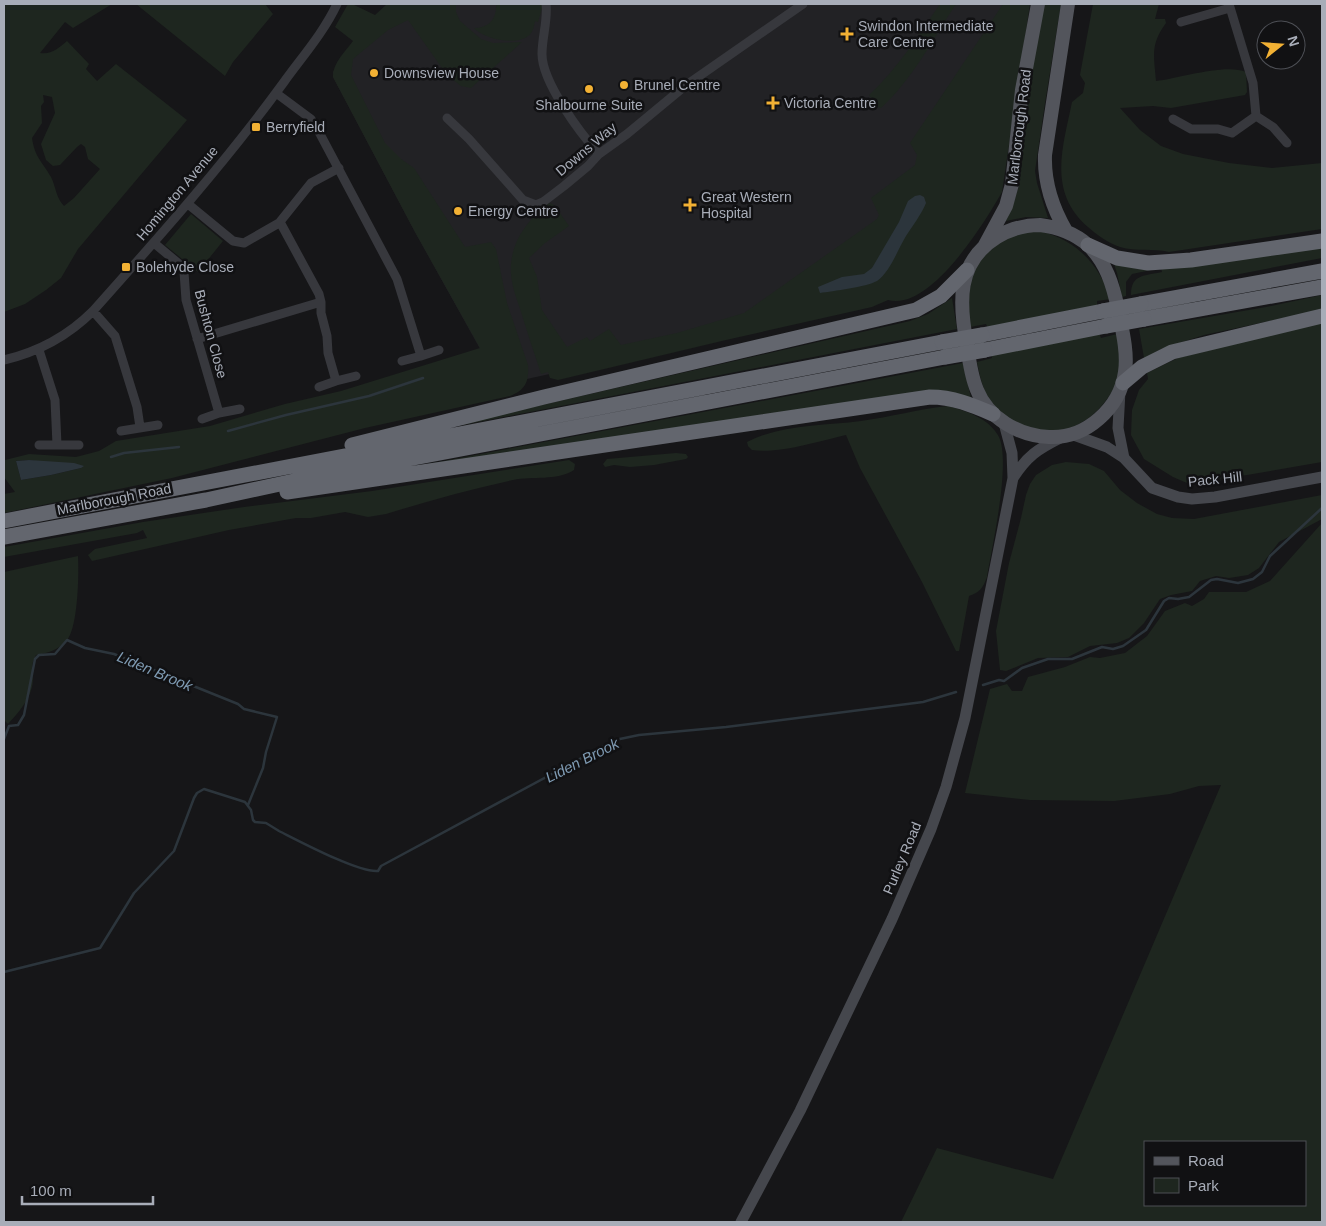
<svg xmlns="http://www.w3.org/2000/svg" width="1326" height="1226" viewBox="0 0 1326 1226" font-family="Arial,sans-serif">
  <rect width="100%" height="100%" fill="#161618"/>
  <path fill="#222225" d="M391 4H1028L915 289 622 358 527 379 498 381 415 232 333 77V72Z"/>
  <path fill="#1e261f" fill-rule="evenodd" d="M4 4H112L73 28 65 22 40 53C51 55 59 48 67 41L89 64 86 69 97 81 116 64 187 120 78 249 61 278 46 290 25 304 4 312ZM43 95 52 97 55 113 41 144 46 160 53 166 60 165 77 147 81 144 85 147 88 159 100 169 74 198 64 206C56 198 56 187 51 177 42 161 35 158 32 138L42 123 41 106 44 102Z
    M136 4H265L273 14 233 62 225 76Z
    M348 4H352L375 15 387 4H456V12L460 21 481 39 493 43 522 42 471 88 461 86 447 75 408 20 388 30 353 59 351 75 385 143 401 159 414 168 465 247 491 242 496 249 507 303 528 365C529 381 526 390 510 396L365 428 172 478 4 513V494L15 492 4 477V460H5L29 454 76 457 99 451 116 441 210 426 285 404 341 391 480 348 415 232 333 77C332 64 345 52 353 41L335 27ZM29 460 81 468 51 475 21 480 16 461Z
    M496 4H543V5L538 22 535 21C534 26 533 33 528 36 515 46 484 39 474 28 489 28 497 19 496 4Z
    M940 4H956C933 39 912 80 881 108L878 107 869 95C898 68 918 36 940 4Z
    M1003 4H1030L1002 192C985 222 930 312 888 300L872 307 726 340 558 380 550 378 548 372 541 374C535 355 528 335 522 315 518 302 512 288 511 274 509 245 525 223 546 205L550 203 555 206 569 226 545 243 529 258 537 277 542 310 567 347 587 337 590 341 609 329 621 345 677 333 744 313 877 219 879 215 871 198 915 165 917 155 910 143Z
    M1043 4H1061L1045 103 1035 171 1037 183 1048 218 1026 217 1006 221H1004L1014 202 1019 185 1024 120Z
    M1093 4H1159L1155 19H1165L1166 23C1150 45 1154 55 1156 81 1180 78 1226 63 1246 72L1247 92 1245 95 1171 108 1153 106 1120 108 1140 130 1161 146 1183 154 1229 163 1272 168 1322 163V229L1169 252C1153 248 1136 252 1120 247 1108 243 1097 235 1088 227 1047 191 1063 147 1072 102L1083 93 1085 83 1080 75Z
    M191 214 223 241 198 272 165 245Z
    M1041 231C1078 242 1098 263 1111 299L1097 301V307L988 328 986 324 970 327C967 313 966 298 969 285 975 261 997 238 1022 233 1028 232 1035 232 1041 231Z
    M1322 245V258L1131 295C1131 274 1144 276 1162 272L1161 268Z
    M1114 264 1139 269H1156L1132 274 1126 282V296L1122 297 1117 273Z
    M1322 295V310L1204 335 1161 349 1144 358 1139 329 1266 307Z
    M952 298 957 329 463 425V423L910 321 928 314Z
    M1322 322V462L1247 475 1187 483 1173 477 1144 459 1131 435 1132 410 1139 390 1148 379 1147 373 1178 358Z
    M1099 333 1101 338 1117 334C1119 347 1121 359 1119 372 1118 384 1111 394 1104 403 1083 429 1054 438 1023 426 1013 422 998 414 992 404 983 391 980 377 977 362L992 358 991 353Z
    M963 363 971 398 417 466Z
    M948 406C967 411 990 419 999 437 1011 463 992 547 987 577 983 588 980 592 969 596L959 651H956L922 582 860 468 846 435C819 441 780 454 752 450L748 446 747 442C782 424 823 426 861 421 890 417 919 409 948 406Z
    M676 453 686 454 688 457 686 459 654 465 630 467 614 465 605 467 603 464 607 459Z
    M569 460 575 464 574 470C556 481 533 476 513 480 470 489 428 501 386 514L368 517 345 512 311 518H296L229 530 92 561 88 555 95 549 147 538 143 530 137 533 4 557V547L143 522 244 507 372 491Z
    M1066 462 1089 464 1104 471 1120 490 1137 503 1157 514 1172 518 1194 519 1322 495V519L1279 542 1259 568 1248 575 1229 578 1216 576 1200 581 1192 591 1171 595 1160 599 1144 623 1129 638 1117 643 1090 646 1068 657 1038 658 1006 671 1000 670 996 631 1009 563 1021 518 1026 495 1030 484 1036 475 1052 465Z
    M1322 523V1222H901L937 1148 1053 1179 1221 785 1199 786 1170 794 1114 801 1030 800 965 793 990 689 1007 684 1012 691H1022L1028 677 1065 667 1090 657 1100 658 1125 653 1147 636 1165 611 1185 603 1192 606 1204 599 1209 592H1246L1270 581ZM1305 1142V1205H1145V1142Z
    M78 556C79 574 78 627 67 640 59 650 48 653 36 655 28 670 35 674 32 687 28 702 18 713 8 724L4 720V572Z"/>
  <path fill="#2c353c" d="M920 195 924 197 926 203C921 215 913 225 906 236 898 249 890 272 877 281 866 287 833 291 820 293L818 287 842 277 864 274 872 268 899 222 908 201 915 196Z
    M29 460 74 463 84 466 81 468 51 475 21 480 16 461Z"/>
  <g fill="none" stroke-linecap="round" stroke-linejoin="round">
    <path stroke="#2c353c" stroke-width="2.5" d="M228 431 286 415 369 396 423 378
      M111 457 124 453 179 447
      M983 685 999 680 1004 681 1022 668 1048 659H1072L1102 647 1113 649 1123 646 1146 630 1164 601 1169 598 1178 599 1189 597 1211 580 1217 579 1238 583 1253 579 1262 572 1270 556 1322 508
      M4 739 9 726 18 725 24 715 35 659 39 655 55 654 67 640 85 648 114 654 238 704 244 709 277 717 266 752 263 768 248 805
      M4 972 100 948 134 893 174 851 194 798 197 793 204 789 245 802 251 810 253 820 255 822 266 823 279 831C299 841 359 873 378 871L381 866 615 740 639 735 726 727 923 702 956 692"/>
    <path stroke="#37383d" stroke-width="9" d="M546 4C548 20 542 37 542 54 542 82 580 133 599 154
      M1229 4 1253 83 1256 116
      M1181 22 1230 8
      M276 93 311 119 319 132 397 279 421 356 402 361
      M1256 116 1273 127 1287 143
      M447 118 469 139 523 200 536 205 543 202 564 186 588 166 599 154 627 134 685 86 803 4
      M1173 119 1191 129H1218L1232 133 1256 116
      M188 204 233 241 244 243 279 223 311 183 339 168
      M280 222 319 294 321 302V313L327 336 328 353 336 381 356 376
      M154 243 178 263 184 272 186 300 219 413 202 419
      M93 311 115 336 137 407 140 427
      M197 339 321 302
      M39 350 55 400 57 445
      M421 356 439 350
      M4 360C38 352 68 336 93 311 159 237 225 163 284 82 302 57 324 32 337 4
      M319 387 336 381
      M219 413 240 409
      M121 431 158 425
      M39 445H79"/>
    <path stroke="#45474d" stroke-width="11" d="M1120 391 1118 428 1124 458
      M1071 434 1107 447 1124 458 1152 488 1178 497 1192 499 1215 497 1322 477
      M1013 478C1027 456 1038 449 1060 438
      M741 1222 800 1111 892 919 931 829 946 787 965 718 1013 478 1012 453 1004 423"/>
    <path stroke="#53555c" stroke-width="14" d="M1040 225C1057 227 1074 233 1088 245 1106 262 1113 285 1118 309 1122 329 1128 352 1125 372 1120 408 1086 439 1049 437 1019 436 988 418 977 390 971 376 969 360 967 345 959 304 956 262 997 237 1010 229 1024 225 1040 225Z
      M1066 231C1052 207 1044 183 1045 155L1068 4
      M985 245 1006 206 1012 184 1022 90 1038 4"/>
    <path stroke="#63666e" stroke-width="15" d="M1088 245 1117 258 1148 263 1191 260 1322 241
      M1141 304 1322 271
      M1144 319 1322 287
      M982 335 1103 311
      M985 350 1106 326
      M1123 383 1142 367 1172 352 1322 316
      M352 445 544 397 916 310 941 296 967 270
      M287 492 930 397C953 397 972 405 993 414
      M4 521 942 342
      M4 537 206 500 303 479 945 357"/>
    <path stroke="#63666e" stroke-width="15" d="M1103 311 1141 304
      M1106 326 1144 319
      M942 342 982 335
      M945 357 985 350"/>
  </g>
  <g fill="#f2b134" stroke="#111113" stroke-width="2">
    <path d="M844.5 26.5h5v5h5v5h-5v5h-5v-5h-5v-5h5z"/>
    <circle cx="374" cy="73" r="5"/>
    <circle cx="624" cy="85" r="5"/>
    <circle cx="589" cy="89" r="5"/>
    <path d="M770.5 95.5h5v5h5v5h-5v5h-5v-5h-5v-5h5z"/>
    <rect x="251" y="122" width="10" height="10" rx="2.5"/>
    <path d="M687.5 197.5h5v5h5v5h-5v5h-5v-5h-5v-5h5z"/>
    <circle cx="458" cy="211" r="5"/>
    <rect x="121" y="262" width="10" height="10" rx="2.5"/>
  </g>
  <g text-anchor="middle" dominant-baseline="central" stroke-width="5" stroke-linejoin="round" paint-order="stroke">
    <g font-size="14" fill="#a8adb8" stroke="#111113" text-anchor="start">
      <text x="858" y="26">Swindon Intermediate<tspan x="858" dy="16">Care Centre</tspan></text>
      <text x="384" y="73">Downsview House</text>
      <text x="634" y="85">Brunel Centre</text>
      <text x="784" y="103">Victoria Centre</text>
      <text x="589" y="105" text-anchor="middle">Shalbourne Suite</text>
      <text x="266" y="127">Berryfield</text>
      <text x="701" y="197">Great Western<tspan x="701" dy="16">Hospital</tspan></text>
      <text x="468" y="211">Energy Centre</text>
      <text x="136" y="267">Bolehyde Close</text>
    </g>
    <g font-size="14" fill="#a8adb8" stroke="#111113">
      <text transform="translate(1019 127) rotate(-83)">Marlborough Road</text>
      <text transform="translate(586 149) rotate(-40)">Downs Way</text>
      <text transform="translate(177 193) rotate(-50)">Homington Avenue</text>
      <text transform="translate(211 334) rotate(75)">Bushton Close</text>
      <text transform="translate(1215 479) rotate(-6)">Pack Hill</text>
      <text transform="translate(114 499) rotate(-11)">Marlborough Road</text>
      <text transform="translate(902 858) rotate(-67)">Purley Road</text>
    </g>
    <g font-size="15" font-style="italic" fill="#7f9bb3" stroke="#111113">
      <text transform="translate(155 671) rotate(23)">Liden Brook</text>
      <text transform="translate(582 760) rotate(-27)">Liden Brook</text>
    </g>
  </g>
  <rect width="1326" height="1226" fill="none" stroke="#a8adb8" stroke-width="10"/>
  <rect x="1144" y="1141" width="162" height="65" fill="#111113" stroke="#4d4f55"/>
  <rect x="1154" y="1157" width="25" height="8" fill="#53555c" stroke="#4d4f55"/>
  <text x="1188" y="1166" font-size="15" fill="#a8adb8">Road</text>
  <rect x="1154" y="1178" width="25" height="15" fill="#1e261f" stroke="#4d4f55"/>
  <text x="1188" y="1191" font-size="15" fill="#a8adb8">Park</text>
  <g transform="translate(1281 45) rotate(73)"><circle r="24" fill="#111113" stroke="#4d4f55"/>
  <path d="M0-4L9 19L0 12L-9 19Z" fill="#f2b134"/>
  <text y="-8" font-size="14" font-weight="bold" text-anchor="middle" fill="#a8adb8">N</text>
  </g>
  <path d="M22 1196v8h131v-8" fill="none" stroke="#a8adb8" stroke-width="2.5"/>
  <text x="30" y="1196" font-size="15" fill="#a8adb8" stroke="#111113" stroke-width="4" paint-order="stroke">100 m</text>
</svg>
